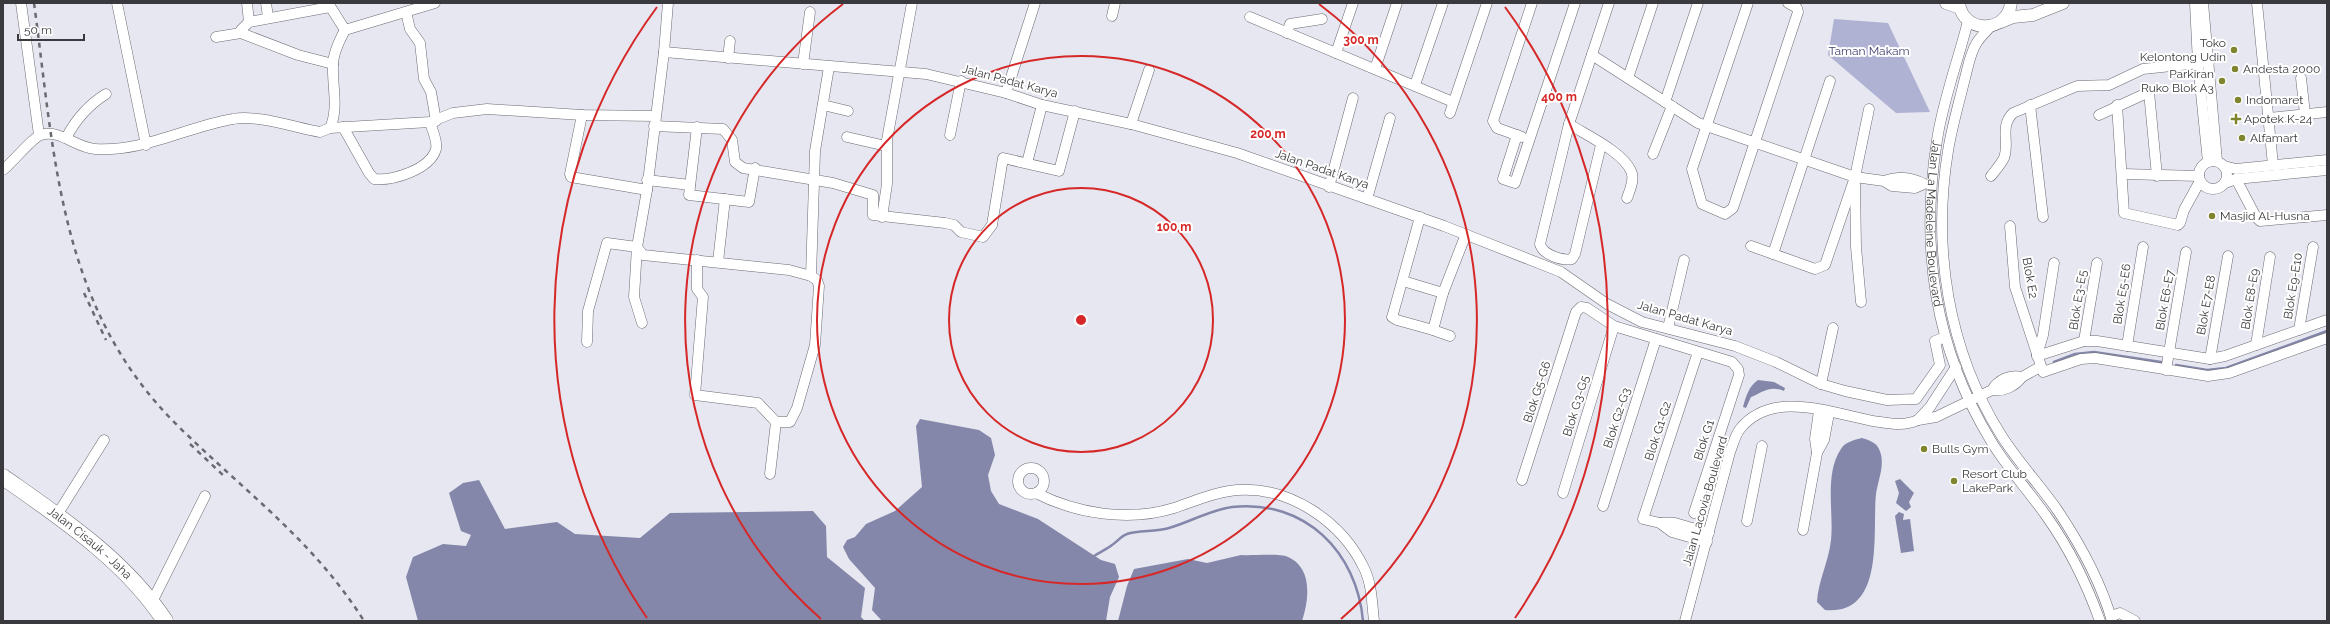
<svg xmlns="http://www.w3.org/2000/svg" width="2330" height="624" viewBox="0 0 2330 624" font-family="Raleway,sans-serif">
  <rect width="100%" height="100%" fill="#e6e7f0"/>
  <path fill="#afb2d2" d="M1834 19 1888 23 1930 112 1896 113 1828 55Z"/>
  <path fill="#8487aa" d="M1758 380 1774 382 1785 388 1784 391C1770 385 1763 392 1751 397L1746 408 1743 407C1746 396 1749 386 1758 380Z
    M920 419 979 430 991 438 995 455 988 475 991 491 999 504 1038 519 1101 560 1115 564 1119 577 1110 597 1106 621H882L872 610 875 588 849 559 843 547 847 540 855 537 866 524 895 511 922 487 916 426Z
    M1862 438C1868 440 1876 442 1879 449 1886 463 1878 480 1876 494 1872 531 1886 616 1825 610L1817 602C1818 581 1829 561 1831 540 1834 513 1824 474 1841 449 1845 442 1854 440 1862 438Z
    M1900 479 1914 493 1909 502 1911 507 1906 511 1896 503 1899 493 1895 481Z
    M479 480 505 529 557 522 575 534 640 538 670 513 813 511 826 526 827 557 865 588 861 617 865 621H418L406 577 413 557 443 544 466 546 471 535 461 531 449 493 463 483Z
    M1899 512 1904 514 1903 520 1910 519 1914 551 1901 553 1895 516Z
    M1241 555C1252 556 1279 553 1288 557 1313 568 1309 600 1302 621H1118L1127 586 1134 569 1188 559 1207 563Z"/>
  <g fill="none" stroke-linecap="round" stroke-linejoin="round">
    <path stroke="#8487aa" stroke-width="2.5" d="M2054 362 2075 354 2094 352 2161 362
      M2176 365 2207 370 2226 368 2327 331
      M1094 556C1100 552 1107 549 1112 545 1117 542 1121 536 1127 534 1139 530 1155 532 1169 528 1190 522 1210 510 1232 507 1305 499 1357 552 1363 621"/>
    <g stroke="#6a6b73" stroke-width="11">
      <g id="minor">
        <path d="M21 3 39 135"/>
        <path d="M117 3 146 145"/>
        <path d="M247 3 249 22"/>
        <path d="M266 3 268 17"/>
        <path d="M328 3 345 30"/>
        <path d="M668 3 664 52 647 190 637 247 643 255 789 270 811 276"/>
        <path d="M1748 3 1692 169 1702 204 1725 214 1733 208 1798 12 1797 8 1788 3"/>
        <path d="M2195 3 2198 63 2208 162"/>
        <path d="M2203 3 2217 161"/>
        <path d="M2257 3 2273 165"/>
        <path d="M406 12 410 29 420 43 424 79 431 92 436 121"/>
        <path d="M1112 16 1115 3"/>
        <path d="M1250 17 1453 102"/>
        <path id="s1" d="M1968 21C1958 61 1943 100 1937 140 1920 248 1934 347 1991 441 2007 468 2029 491 2047 517 2069 548 2087 585 2100 621"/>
        <path d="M1990 27C1986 32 1979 38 1976 44 1970 54 1968 67 1965 78 1959 103 1952 126 1948 151 1932 249 1948 350 2001 435 2018 462 2040 485 2058 511 2080 544 2101 582 2112 621"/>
        <path d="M241 33V30L249 22 330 7"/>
        <path d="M1287 33 1290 24 1322 19"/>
        <path d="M216 37 241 33 298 55 333 64"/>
        <path d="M664 52 926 74 1006 93 1042 105 1131 124 1237 153 1444 226 1561 272 1607 304 1642 322 1735 346 1776 362 1821 384 1845 391 1887 400 1916 399 1940 365 1935 341 1945 337"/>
        <path d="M1336 53 1353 3"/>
        <path d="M1592 55 1698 123 1855 177 1884 181 1892 186 1915 188 1924 184C1911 177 1897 176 1884 181"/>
        <path d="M728 58 730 41"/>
        <path d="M803 64 810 12"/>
        <path d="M1375 69 1397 3"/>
        <path d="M1628 78 1653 3"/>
        <path d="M2301 78 2305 114"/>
        <path d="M1415 85 1443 3"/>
        <path d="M1006 93 1035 3"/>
        <path d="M1665 102 1698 3"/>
        <path d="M823 105 848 111"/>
        <path d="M2030 105 2043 217"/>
        <path d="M2117 105 2124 213 2178 225 2180 223 2184 210 2200 181"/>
        <path d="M1450 113 1487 3"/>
        <path d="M582 115 570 174 571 177 647 190"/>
        <path d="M2099 115 2149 92 2157 176"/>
        <path d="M2269 118 2327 112"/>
        <path d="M1131 124 1149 70"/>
        <path d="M1569 124C1586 135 1623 152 1631 171 1635 179 1630 190 1627 198"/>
        <path d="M654 126 723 129 732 140 735 162 743 168 833 183 873 195V215L945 223 954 225 961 232 983 237 992 225 1003 158 1059 171 1075 111"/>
        <path d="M343 127 369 173 374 179C392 181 430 170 436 149 438 141 432 130 430 122"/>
        <path d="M697 127 689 195 749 202 755 168"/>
        <path d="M330 128 430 122 453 113 487 109 582 115 655 116"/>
        <path d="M950 135 961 81"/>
        <path d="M1517 135 1503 179 1515 183 1575 3"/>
        <path d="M847 137 886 146"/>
        <path d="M1522 137 1497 128 1493 121 1532 3"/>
        <path d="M66 138C76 119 88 105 106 94"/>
        <path d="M1601 145 1575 254 1572 259C1562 261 1543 255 1540 244L1569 124 1609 3"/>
        <path d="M1653 154 1672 106"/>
        <circle cx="2213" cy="175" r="14"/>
        <path d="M1027 163 1042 105"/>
        <path d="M2224 166 2236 169 2327 160"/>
        <path d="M3 170C12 163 33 137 41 135 60 129 76 148 95 149 144 152 186 127 233 119 256 114 296 128 320 132L330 128C339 108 332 86 333 65 333 53 339 41 345 30L435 3"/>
        <path d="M2123 174 2199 176"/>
        <path d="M1991 176C1995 171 2001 164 2004 158 2010 142 1999 127 2013 113L2077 86 2109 85 2143 69 2209 62"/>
        <path d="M2236 179 2256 217 2260 221 2327 215"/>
        <path d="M647 180 690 185"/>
        <path d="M2225 183 2236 179 2327 170"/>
        <path d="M1855 184 1856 247 1861 302"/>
        <path d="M1329 187 1353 98"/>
        <path d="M1367 199 1390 118"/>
        <path d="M882 217 887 184V140L912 3"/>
        <path d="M1420 217 1393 314 1392 317 1397 320 1433 330 1443 293 1466 234"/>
        <path d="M2010 226 2015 287 2043 372 2081 359 2095 358 2208 376 2229 373 2327 338"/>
        <path d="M1751 246 1815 269 1825 265 1855 177 1869 109"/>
        <path d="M1773 254 1830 81"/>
        <path d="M697 260V289L703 297 695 395 758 403 776 422H790L797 408 815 345 819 286 817 280 811 276 815 151 829 67"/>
        <path d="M718 262 725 199"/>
        <path d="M1403 281 1443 293"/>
        <path d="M1668 328 1684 260"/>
        <path d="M1433 330 1450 336"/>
        <path d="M2299 330 2313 247"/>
        <path d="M2084 341 2097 263"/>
        <path d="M587 342 588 311 607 243 637 247 634 297 642 323"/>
        <path d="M2256 345 2270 257"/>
        <path d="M2127 346 2143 247"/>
        <path d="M2037 355 2043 335 2054 263"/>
        <path d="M2037 356 2084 341H2097L2210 359 2225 356 2327 320"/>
        <path d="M2210 359 2228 256"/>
        <path d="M1956 367 1930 407 1918 420 1936 417 1992 390C1998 380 2010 374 2022 377 2015 386 2004 392 1992 390"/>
        <path d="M2166 370 2186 252"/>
        <path d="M2022 377 2040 367"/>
        <path d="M1821 384 1833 328"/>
        <path d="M1819 411 1815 439 1817 453 1824 440 1829 413"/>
        <circle cx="1031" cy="481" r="13"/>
        <path d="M770 474 776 422"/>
        <path d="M1522 480 1576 312 1581 307 1587 308 1614 326 1732 362 1738 369 1739 375 1694 513"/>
        <path d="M1036 493C1077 514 1129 522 1174 508 1195 501 1215 492 1237 490 1290 486 1342 522 1364 568 1372 584 1372 604 1374 621"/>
        <path d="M1563 493 1614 326"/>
        <path d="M1603 506 1656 339"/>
        <path d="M57 515 104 440"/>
        <path d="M1747 521 1762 446"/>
        <path d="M1660 523 1643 519 1698 352"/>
        <path d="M1803 530 1817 453"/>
        <path d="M1707 542 1672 532 1660 523H1675L1709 533"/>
        <path d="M152 602 205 496"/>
        <path d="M2111 616 2120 613 2135 621"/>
        <path d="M1685 621 1730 452C1733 445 1735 435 1740 429 1772 389 1830 413 1873 421 1888 423 1903 427 1918 420"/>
      </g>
    </g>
    <g stroke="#6a6b73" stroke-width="13">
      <path id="tertiary" d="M1946 3 1960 8
        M1959 3C1963 34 2007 34 2011 3
        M2001 22 2013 17 2033 15 2063 3"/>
    </g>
    <g stroke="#6a6b73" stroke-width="17">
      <g id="primary">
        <path id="s2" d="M3 477C61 518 125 560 165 621"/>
      </g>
    </g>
    <use href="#minor" stroke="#fff" stroke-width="10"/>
    <use href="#tertiary" stroke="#fff" stroke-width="12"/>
    <use href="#primary" stroke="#fff" stroke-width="16"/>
    <path stroke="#6a6a70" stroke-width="2.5" stroke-dasharray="5 5" stroke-linecap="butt" d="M34 3C55 158 59 309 178 426 244 491 314 541 364 621
      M84 293 106 340
      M190 444 225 477"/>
  </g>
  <g fill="none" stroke="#d62828" stroke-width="2">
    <circle cx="1081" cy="320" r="132"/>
    <circle cx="1081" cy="320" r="264"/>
    <path d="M821 619A396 396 0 0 1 843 4M1319 4A396 396 0 0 1 1341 619"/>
    <path d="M647 618A527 527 0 0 1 657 7M1505 7A527 527 0 0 1 1515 618"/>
  </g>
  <g fill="#7f842f" stroke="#fff" stroke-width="1.5">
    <circle cx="2234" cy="50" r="4"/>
    <circle cx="2235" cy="69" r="4"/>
    <circle cx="2222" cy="81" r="4"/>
    <circle cx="2238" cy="100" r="4"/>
    <path d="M2234 113h4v4h4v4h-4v4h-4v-4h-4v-4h4z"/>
    <circle cx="2242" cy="138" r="4"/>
    <circle cx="2212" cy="216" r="4"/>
    <circle cx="1924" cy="449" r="4"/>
    <circle cx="1954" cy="481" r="4"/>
  </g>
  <g text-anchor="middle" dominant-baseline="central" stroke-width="4" stroke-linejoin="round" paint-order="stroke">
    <g font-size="12" fill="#3a3a3e" stroke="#fff" text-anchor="start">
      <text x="2226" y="43" text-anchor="end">Toko<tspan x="2226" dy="14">Kelontong Udin</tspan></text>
      <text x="2243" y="69">Andesta 2000</text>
      <text x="2214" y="74" text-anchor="end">Parkiran<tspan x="2214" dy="14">Ruko Blok A3</tspan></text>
      <text x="2246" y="100">Indomaret</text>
      <text x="2244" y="119">Apotek K-24</text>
      <text x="2250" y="138">Alfamart</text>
      <text x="2220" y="216">Masjid Al-Husna</text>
      <text x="1932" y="449">Bulls Gym</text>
      <text x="1962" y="474">Resort Club<tspan x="1962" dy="14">LakePark</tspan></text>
    </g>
    <g font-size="12" fill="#424375" stroke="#fff">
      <text x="1869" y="51">Taman Makam</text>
    </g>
    <g font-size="12" fill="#3a3a3e" stroke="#fff">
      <text transform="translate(1010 81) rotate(15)">Jalan Padat Karya</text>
      <text transform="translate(1322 169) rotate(19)">Jalan Padat Karya</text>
      <text stroke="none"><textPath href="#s1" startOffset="207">Jalan La Madeleine Boulevard</textPath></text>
      <text transform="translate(2030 278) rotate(80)">Blok E2</text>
      <text transform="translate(2293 286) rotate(-81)">Blok E9-E10</text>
      <text transform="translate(2122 294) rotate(-81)">Blok E5-E6</text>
      <text transform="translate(2250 299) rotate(-81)">Blok E8-E9</text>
      <text transform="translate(2078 300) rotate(-81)">Blok E3-E5</text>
      <text transform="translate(2165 300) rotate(-80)">Blok E6-E7</text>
      <text transform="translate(2206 305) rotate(-80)">Blok E7-E8</text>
      <text transform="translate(1685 318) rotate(16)">Jalan Padat Karya</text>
      <text transform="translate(1537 392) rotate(-72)">Blok G5-G6</text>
      <text transform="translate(1576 406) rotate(-73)">Blok G3-G5</text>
      <text transform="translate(1617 418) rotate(-72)">Blok G2-G3</text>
      <text transform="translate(1658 431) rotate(-72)">Blok G1-G2</text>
      <text transform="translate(1704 440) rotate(-72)">Blok G1</text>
      <text transform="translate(1705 501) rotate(-74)">Jalan Lacovia Boulevard</text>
      <text stroke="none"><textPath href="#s2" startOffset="109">Jalan Cisauk - Jaha</textPath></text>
    </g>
  </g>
  <circle cx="1081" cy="320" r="6" fill="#d62828" stroke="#fff" stroke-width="2"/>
  <g font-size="12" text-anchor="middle" font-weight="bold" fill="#d62828" stroke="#fff" stroke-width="4" stroke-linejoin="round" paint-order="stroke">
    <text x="1361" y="44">300 m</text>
    <text x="1559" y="101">400 m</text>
    <text x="1268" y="138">200 m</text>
    <text x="1174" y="231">100 m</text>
  </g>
  <rect width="2330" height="624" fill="none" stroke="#3a3a3e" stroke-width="8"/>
  <path d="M18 34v6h66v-6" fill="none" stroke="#3a3a3e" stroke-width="2"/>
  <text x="24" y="34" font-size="12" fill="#3a3a3e" stroke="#ffffff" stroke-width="3" paint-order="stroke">50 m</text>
</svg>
